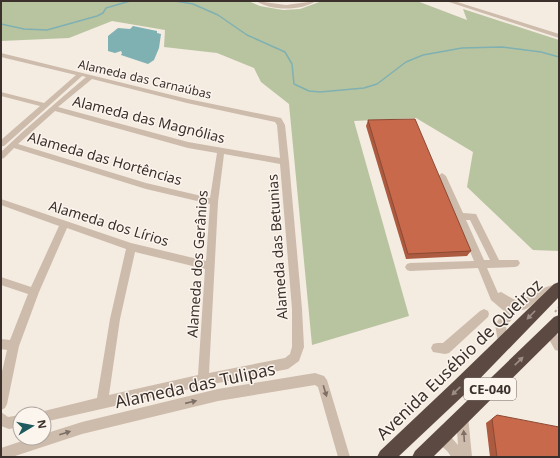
<svg xmlns="http://www.w3.org/2000/svg" width="560" height="458" viewBox="0 0 560 458" font-family="'Noto Sans',sans-serif">
  <rect width="100%" height="100%" fill="#f4ebe1"/>
  <path fill="#b8c4a0" d="M1 1H248L260 6 283 10 300 9 322 1H417L467 20 463 9 559 40V251L533 250 467 187 473 152 416 118 354 121 409 316 312 345 289 104 261 82 254 68 217 53 164 47 165 30 112 21 69 38 1 41Z"/>
  <path fill="#7fb0b2" d="M133 26 157 31V33L161 34 159 48 154 60 148 64 121 55 122 53 121 51 115 53 108 51V36L118 28 130 29Z"/>
  <g fill="none" stroke-linecap="round" stroke-linejoin="round">
    <path stroke="#7fb0b2" stroke-width="1.5" d="M175 1 193 4 218 15 247 35 285 52 292 64 294 84 309 91 320 92 364 88 377 84 406 62 423 55 462 48 502 47 541 52 559 57
      M1 24 24 29 47 30 97 16 103 13 106 8 130 1"/>
    <path stroke="#b9a596" stroke-width="2" stroke-dasharray="2.5 2.5" stroke-linecap="butt" d="M555 312 559 307"/>
    <path fill="#cdbbac" fill-rule="evenodd" d="M256 1 286 5 316 1C301 11 271 11 256 1Z
      M446 1H454L559 34V38Z
      M1 53 188 99 281 118 285 125 289 162 302 309 304 347 299 361 288 369 203 386 44 422V414H39L40 412 97 398 110 319 126 249 67 228 39 292 19 346 7 404 5 408 1 410V376L7 350 1 349V339L10 340 28 294 1 285V277L31 287 59 226 1 205V199L131 243 206 261 210 204 146 189 14 148 4 158 1 159V152C28 126 57 102 86 77L82 76 4 146H1V140L40 106 1 96V92L44 103 76 75 1 57ZM92 79 187 103 275 122 277 125 280 158 188 142 58 107ZM55 111 188 148 217 153 210 198 146 183 18 144ZM224 154 280 164 292 309V347L290 354 285 358 209 373 218 202ZM135 252 205 269 198 375 109 395 120 319Z
      M442 173 446 176 463 213 476 214 499 260H518L520 263 518 266 515 267 487 268 498 293 501 292 515 300 522 301 534 291 559 283V291C554 293 548 295 543 297 532 302 528 314 514 309L513 318 506 326 508 344 507 348 503 349 499 348 495 324 504 313V311L491 300 478 268 410 271 407 270 405 267 407 264 410 263 474 261 438 176ZM466 220H470L490 260H484Z
      M484 309 488 311 489 314 488 317 449 353 445 354 433 352 431 348 433 344 437 343H443L480 311Z
      M550 327C560 331 559 342 559 351L555 350 545 332 546 328Z
      M315 373 324 376 327 380 350 457H338L318 387 315 385 218 401 82 434 12 457H1V448L31 438H44V434L82 422 218 389Z
      M462 410 466 412 468 416 472 457H451C447 447 437 446 434 438L436 434 440 432 451 437 458 445 456 416 458 412Z
      M1 412 8 417 20 415V427L9 429 1 426Z"/>
    <path fill="#5c4a42" fill-rule="evenodd" d="M559 282V297L466 393 398 457H377L380 451 454 381 554 284Z
      M559 315V332L433 457H412L415 451 554 317Z"/>
  </g>
  <path fill="#ac5a40" d="M368 120 471 251 467 256 406 259 366 126Z
    M497 415 559 457H490L486 423Z"/>
  <path fill="#c8694b" stroke="#8c4a34" d="M415 119 471 251 408 254 368 120Z
    M497 415 559 427V457H497L492 419Z"/>
  <defs><path id="oneway-solid" d="M-6-.8H1V-3.2L6.5 0L1 3.2V.8H-6Z"/></defs>
  <g fill="#9c8e87">
    <use href="#oneway-solid" transform="translate(531 315) rotate(134)"/>
    <use href="#oneway-solid" transform="translate(519 361) rotate(-44)"/>
    <use href="#oneway-solid" transform="translate(456 391) rotate(136)"/>
  </g>
  <g fill="#7d6f65">
    <use href="#oneway-solid" transform="translate(325 391) rotate(73)"/>
    <use href="#oneway-solid" transform="translate(191 402) rotate(-13)"/>
    <use href="#oneway-solid" transform="translate(65 433) rotate(-18)"/>
    <use href="#oneway-solid" transform="translate(464 436) rotate(-94)"/>
  </g>
  <g text-anchor="middle" dominant-baseline="central" stroke-width="3" stroke-linejoin="round" paint-order="stroke">
    <g font-size="12" fill="#3b302b" stroke="#fbf5ee">
      <text transform="translate(145 79) rotate(13)">Alameda das Carnaúbas</text>
    </g>
    <rect fill="#fbf5ee" stroke="#756b66" stroke-width="1" x="464" y="378" width="52" height="22" rx="3"/>
    <g font-size="13" font-weight="bold" fill="#3b302b">
      <text x="490" y="389">CE-040</text>
    </g>
    <g font-size="14" fill="#3b302b" stroke="#fbf5ee">
      <text transform="translate(149 119) rotate(14)">Alameda das Magnólias</text>
      <text transform="translate(105 158) rotate(16)">Alameda das Hortências</text>
      <text transform="translate(109 223) rotate(17)">Alameda dos Lírios</text>
      <text transform="translate(277 247) rotate(-94)">Alameda das Betunias</text>
      <text transform="translate(197 264) rotate(-86)">Alameda dos Gerânios</text>
    </g>
    <g font-size="17" fill="#3b302b" stroke="#fbf5ee">
      <text transform="translate(459 359) rotate(-44)">Avenida Eusébio de Queiroz</text>
      <text transform="translate(195 385) rotate(-12)">Alameda das Tulipas</text>
    </g>
  </g>
  <rect width="560" height="458" fill="none" stroke="#3b302b" stroke-width="4"/>
  <g transform="translate(32 426) rotate(80)"><circle r="19" fill="#fbf5ee" stroke="#aea6a0"/>
  <path d="M0-3L7 15L0 10L-7 15Z" fill="#1f5a5e"/>
  <text y="-6" font-size="11" font-weight="bold" text-anchor="middle" fill="#3b302b">N</text>
  </g>
</svg>
